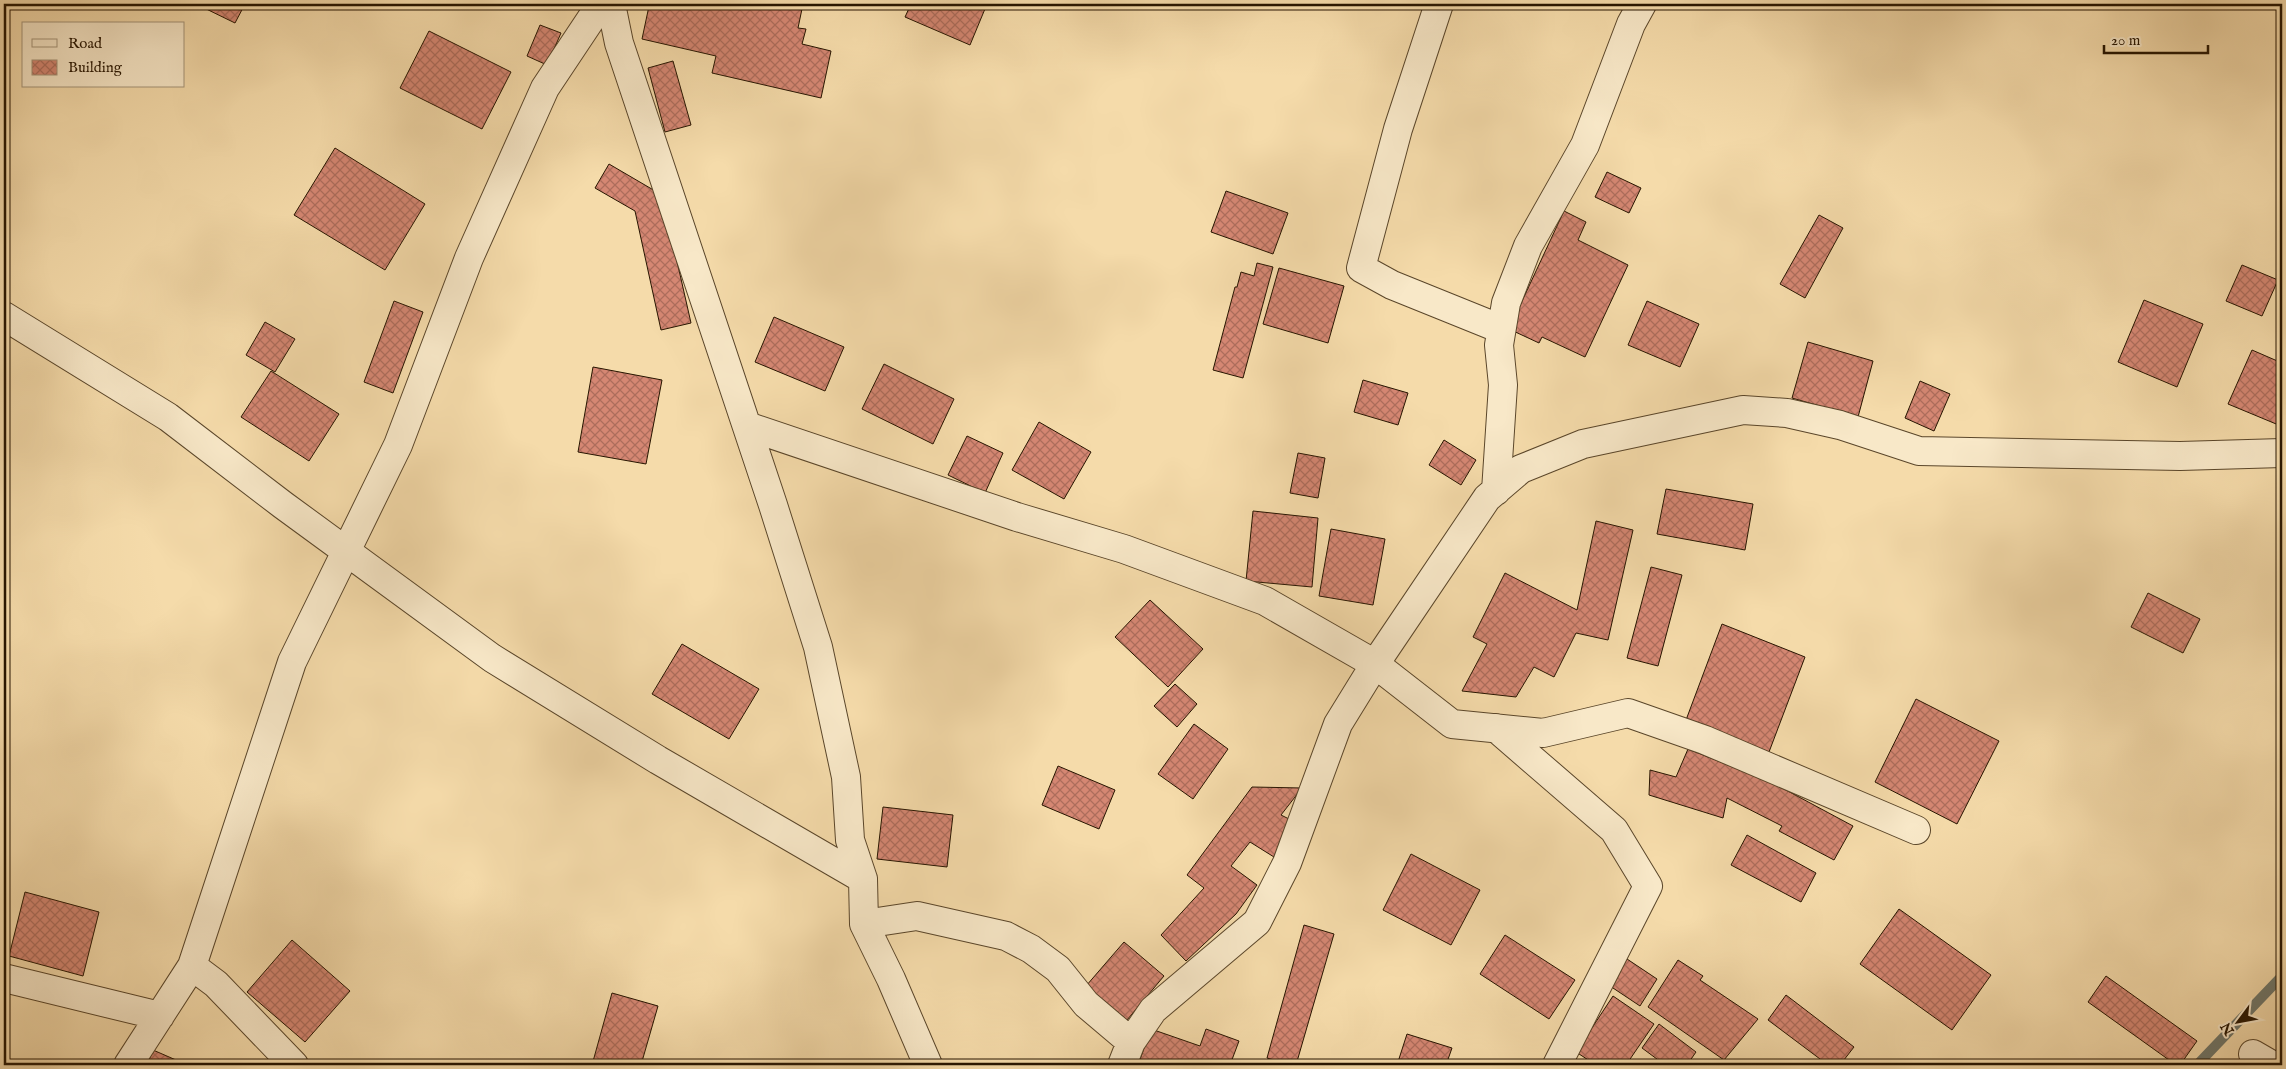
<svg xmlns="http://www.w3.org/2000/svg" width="2286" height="1069" viewBox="0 0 2286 1069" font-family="'IM FELL English',serif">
  <defs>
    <pattern id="building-cross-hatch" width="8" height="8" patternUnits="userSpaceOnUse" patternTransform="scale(1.25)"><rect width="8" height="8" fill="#d58773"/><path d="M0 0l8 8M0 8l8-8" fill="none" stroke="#ad6d5c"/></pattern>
  </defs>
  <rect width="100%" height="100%" fill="#f5dbaa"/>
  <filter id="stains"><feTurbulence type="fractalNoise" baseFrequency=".004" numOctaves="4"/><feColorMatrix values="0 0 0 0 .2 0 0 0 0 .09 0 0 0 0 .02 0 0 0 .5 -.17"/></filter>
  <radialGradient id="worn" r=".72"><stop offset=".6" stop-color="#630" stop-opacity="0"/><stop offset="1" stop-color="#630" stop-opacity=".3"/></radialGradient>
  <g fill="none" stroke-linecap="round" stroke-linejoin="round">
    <path stroke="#6f776b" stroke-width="10" d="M2197 1065 2282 976"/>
  </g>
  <path fill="url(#building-cross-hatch)" stroke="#271500" d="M196 4H245L235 23Z
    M663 4H803L798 28 806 29 802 44 831 51 821 98 712 73 716 56 642 39 649 6 662 9Z
    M911 4H987L970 45 905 17Z
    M540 25 561 33 547 65 527 56Z
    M429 31 511 72 482 129 400 88Z
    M673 61 691 125 665 132 648 68Z
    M335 148 425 204 385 270 294 215Z
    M609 164 662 195 691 323 661 330 635 211 595 188Z
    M1607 172 1641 188 1629 213 1595 197Z
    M1226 191 1288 213 1273 254 1211 232Z
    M1564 211 1586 222 1578 240 1628 265 1585 357 1542 337 1539 343 1509 329Z
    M1819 215 1843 228 1805 298 1780 284Z
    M1257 263 1273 267 1243 378 1213 370 1235 287H1237L1241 272 1254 276Z
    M2242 265 2278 280 2262 316 2226 301Z
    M1279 268 1344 286 1328 343 1263 324Z
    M2144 300 2203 324 2177 387 2118 362Z
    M394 301 423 312 393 393 364 382Z
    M1647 301 1699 324 1680 367 1628 345Z
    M774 317 844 347 825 391 755 362Z
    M265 322 295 339 275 372 246 355Z
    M1808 342 1873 361 1858 417 1792 398Z
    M2252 350 2282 363 2281 426 2228 404Z
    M884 364 954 399 933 444 862 409Z
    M593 367 662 380 646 464 578 452Z
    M271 371 339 414 309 461 241 417Z
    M1363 380 1408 393 1398 425 1354 412Z
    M1920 381 1950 394 1934 431 1905 418Z
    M1039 422 1091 452 1064 499 1012 470Z
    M967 436 1003 453 985 493 948 475Z
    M1444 440 1476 460 1461 485 1429 465Z
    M1298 453 1325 458 1318 498 1290 493Z
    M1666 489 1753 504 1745 550 1657 534Z
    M1253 511 1318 518 1312 587 1246 581Z
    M1596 521 1633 530 1608 640 1576 633 1554 677 1534 667 1516 697 1462 691 1487 644 1473 637 1505 573 1577 610Z
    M1331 529 1385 539 1373 605 1319 596Z
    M1651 567 1682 575 1658 666 1627 658Z
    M2148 593 2200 619 2183 653 2131 627Z
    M1150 600 1203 649 1168 687 1115 637Z
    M1722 624 1805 657 1769 752 1686 720Z
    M682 644 759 689 729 739 652 694Z
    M1175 684 1197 704 1177 727 1154 706Z
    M1916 699 1999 741 1957 824 1875 782Z
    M1194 724 1228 749 1193 799 1158 774Z
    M1688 749 1771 782 1853 826 1834 860 1779 831 1782 826 1727 798 1723 818 1649 795 1650 770 1676 777Z
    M1058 766 1115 790 1099 829 1042 805Z
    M1252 787 1302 788 1281 815 1291 820 1274 857 1250 842 1231 866 1257 885 1236 914 1186 961 1161 935 1204 888 1187 875Z
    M883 807 953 815 947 867 877 859Z
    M1747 835 1816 873 1801 902 1731 865Z
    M1411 854 1480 890 1451 945 1383 910Z
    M25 892 99 912 83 976 9 956Z
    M1899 909 1991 975 1952 1030 1860 964Z
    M1304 925 1334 934 1296 1065H1290L1267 1058Z
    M1505 935 1575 980 1549 1019 1480 974Z
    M292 940 350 991 305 1042 247 992Z
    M1124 942 1164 976 1127 1020 1086 986Z
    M1624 957 1657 979 1640 1006 1607 984Z
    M1678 960 1703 976 1700 980 1758 1019 1724 1060 1648 1007Z
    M2106 976 2197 1041 2180 1065H2176L2088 1002Z
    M612 993 658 1006 641 1065H592Z
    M1786 995 1854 1047 1840 1065H1828L1768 1020Z
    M1613 996 1654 1024 1626 1065H1596L1576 1052Z
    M1659 1024 1696 1052 1687 1065H1665L1642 1048Z
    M1151 1029 1200 1046 1206 1029 1239 1041 1230 1065H1138Z
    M1407 1034 1452 1048 1446 1065H1397Z
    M153 1050 176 1060 174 1065H147Z"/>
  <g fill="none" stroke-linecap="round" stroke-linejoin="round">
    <g stroke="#5a462a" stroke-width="30">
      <path id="minor" d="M611 4 619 43 773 505 818 647 846 777 850 840 863 879
        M1439 4 1398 129 1361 268 1392 285 1501 329
        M4 316 168 417 283 505 492 658 658 760 863 879 864 924 891 979 928 1065
        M747 426 1017 517 1124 549 1265 601 1375 664 1452 724 1543 733 1628 713 1705 740 1916 830
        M1496 491 1503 385 1499 345 1506 303 1528 246 1585 145 1631 24 1642 4
        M1496 728 1614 830 1648 886 1557 1065
        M864 924 917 916 1006 936 1031 949 1058 969 1086 1004 1131 1042
        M192 966 216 984 294 1065
        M4 978 160 1016
        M2253 1054 2272 1065
        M128 1065 192 966 292 662 398 445 469 258 545 88 601 4
        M1122 1065 1131 1042 1153 1010 1257 922 1287 863 1338 724 1375 664 1487 498 1521 469 1583 444 1743 410 1787 413 1840 425 1919 451 2180 456 2282 453"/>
    </g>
    <use href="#minor" stroke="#f8e8c8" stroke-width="28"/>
  </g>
  <rect width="2286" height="1069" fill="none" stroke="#f5dbaa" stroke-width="20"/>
  <rect x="5" y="5" width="2276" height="1059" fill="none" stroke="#271500" stroke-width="2.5"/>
  <rect x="10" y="10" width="2266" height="1049" fill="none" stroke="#271500"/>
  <rect x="22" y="22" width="162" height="65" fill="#f8e8c8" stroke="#a49478"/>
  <rect x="32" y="39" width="25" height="8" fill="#f8e8c8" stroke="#a49478"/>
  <text x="68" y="48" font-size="15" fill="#271500">Road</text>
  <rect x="32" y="60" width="25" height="15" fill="url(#building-cross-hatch)" stroke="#a49478"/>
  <text x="68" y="72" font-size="15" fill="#271500">Building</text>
  <g transform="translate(2238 1022) rotate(238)" stroke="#f8e8c8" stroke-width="4" paint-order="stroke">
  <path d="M0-4L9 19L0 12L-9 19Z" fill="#271500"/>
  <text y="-8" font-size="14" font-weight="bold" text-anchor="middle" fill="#271500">N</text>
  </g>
  <path d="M2104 45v8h104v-8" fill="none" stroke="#271500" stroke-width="2.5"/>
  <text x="2111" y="45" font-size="15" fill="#271500" stroke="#f8e8c8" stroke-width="4" paint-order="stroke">20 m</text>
  <rect width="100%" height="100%" filter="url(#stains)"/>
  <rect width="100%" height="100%" fill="url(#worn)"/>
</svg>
